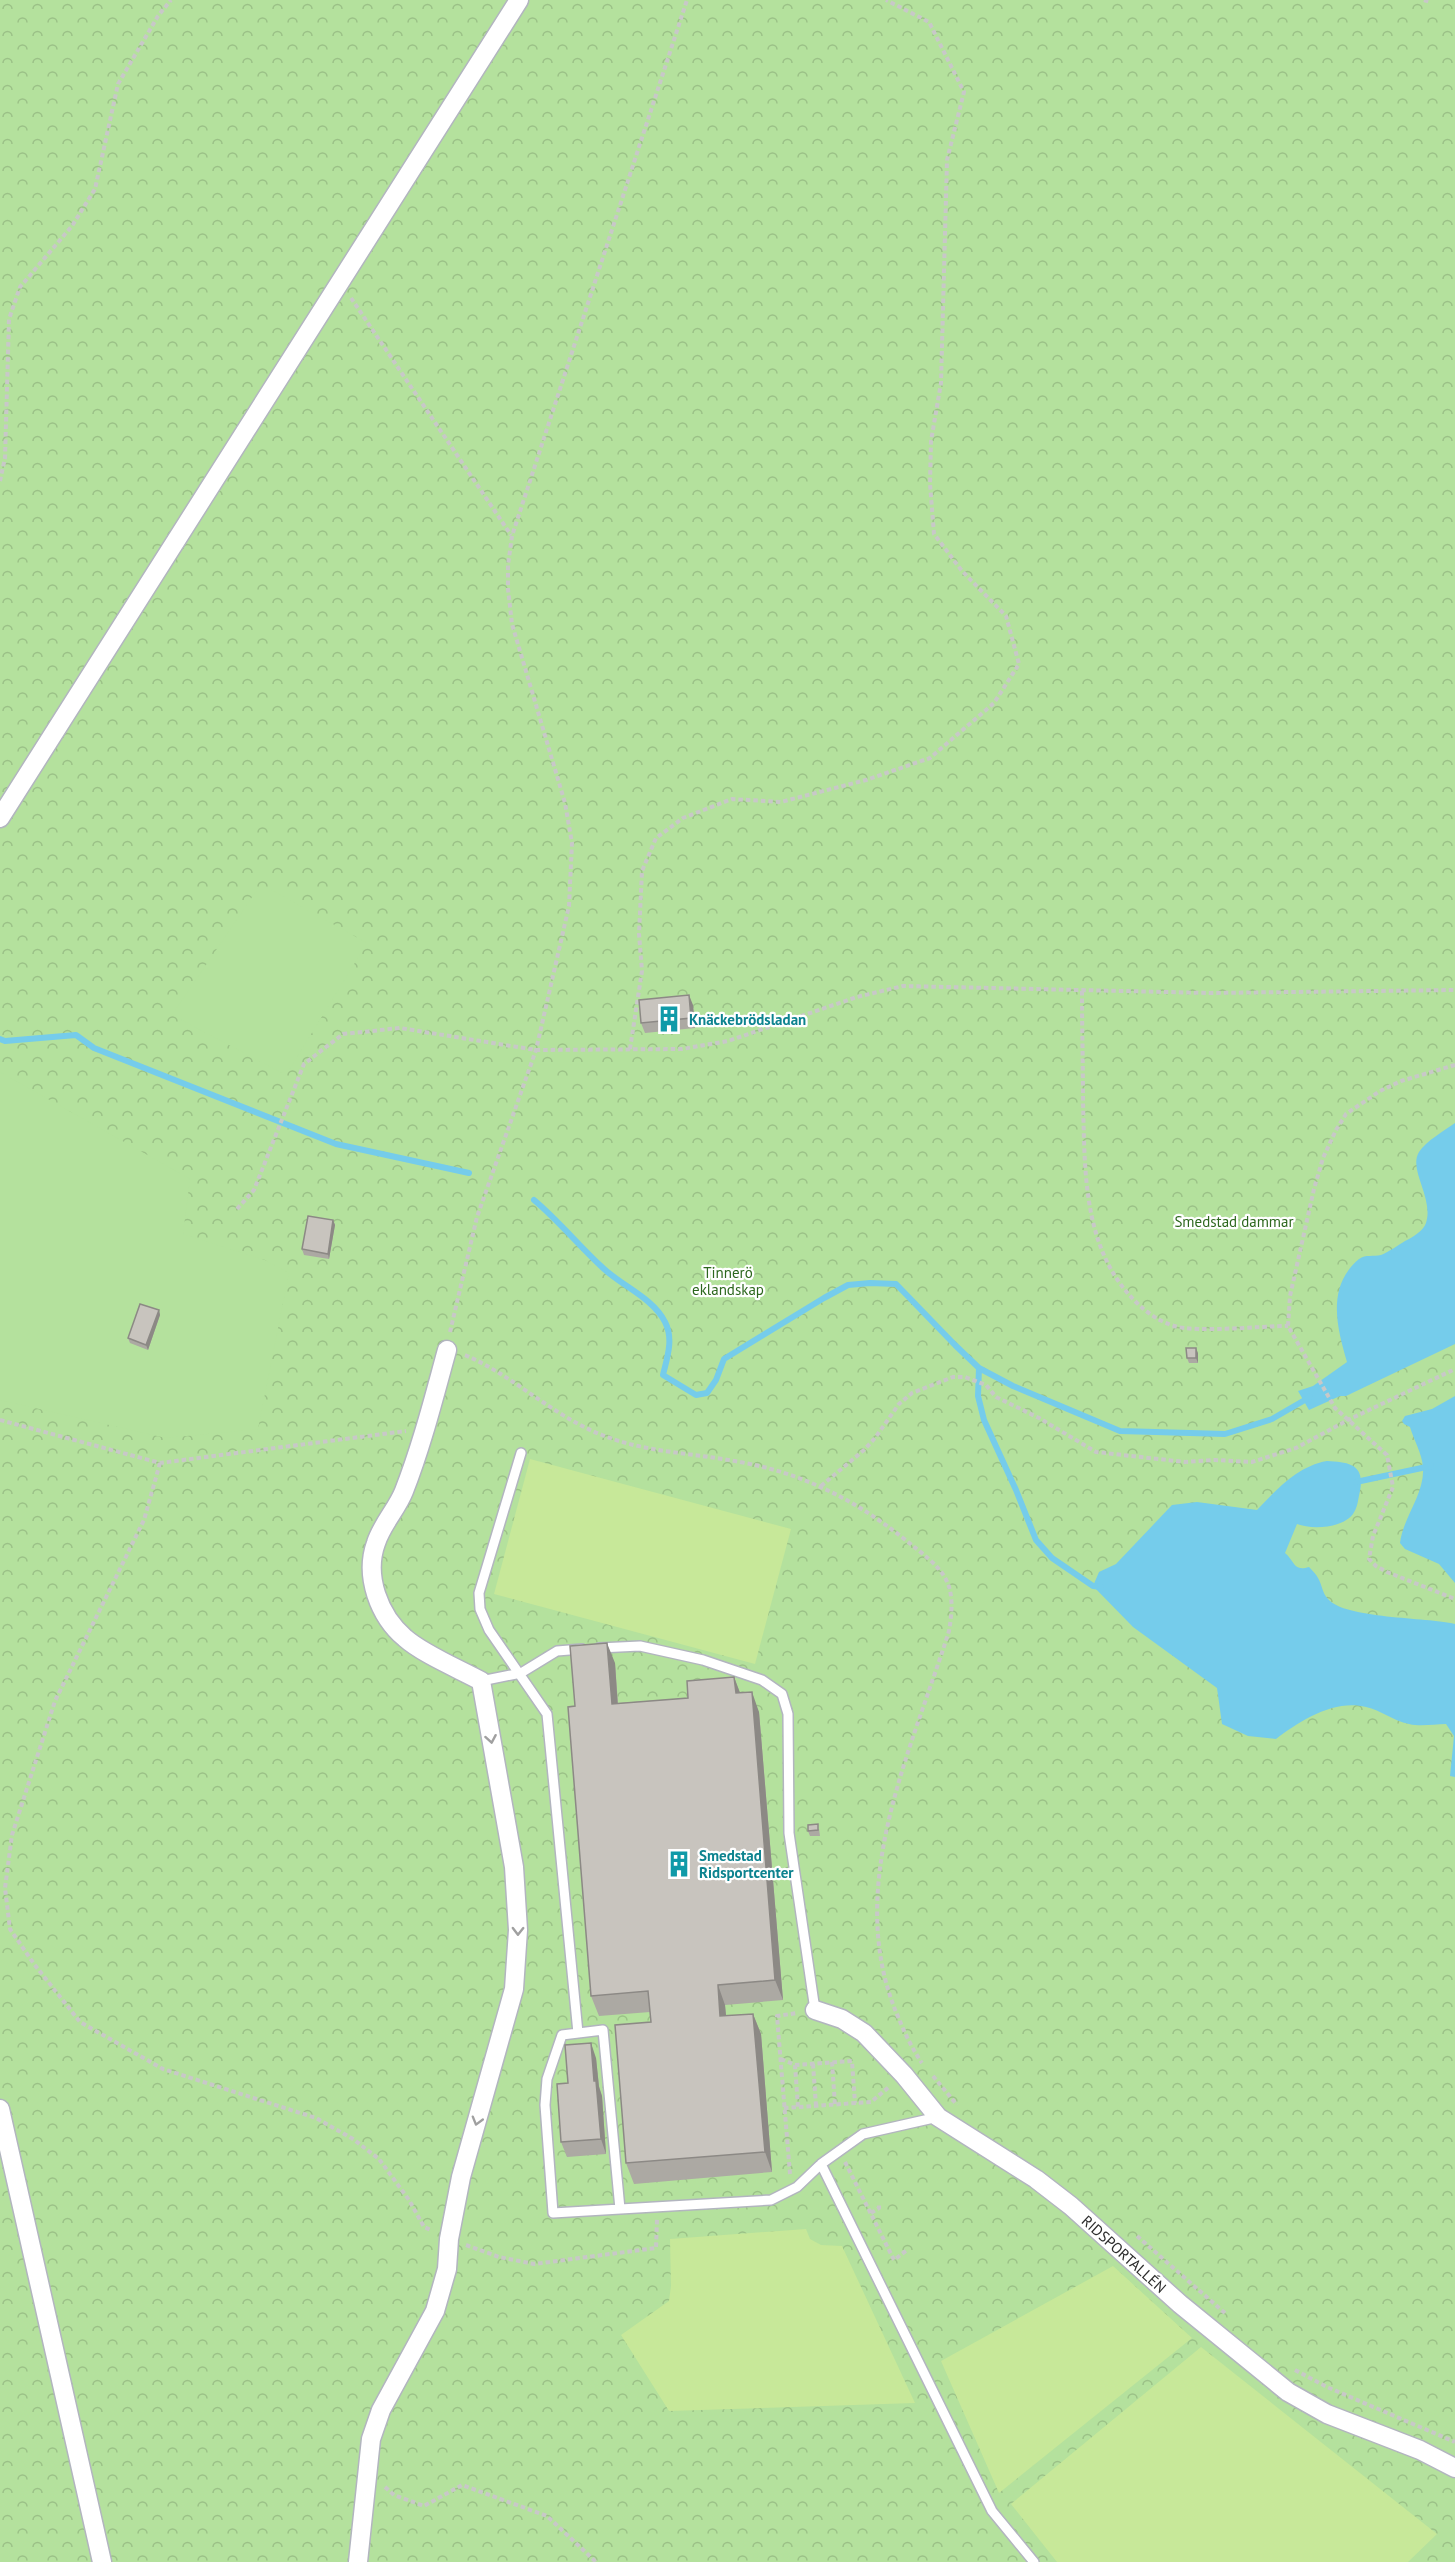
<svg xmlns="http://www.w3.org/2000/svg" width="1455" height="2562" viewBox="0 0 1455 2562" font-family="'PT Sans',sans-serif">
  <defs>
    <pattern id="park-crowns" width="20" height="18" patternUnits="userSpaceOnUse" patternTransform="scale(1.5)"><rect width="20" height="18" fill="#b4e19d"/><path d="M2 6a3 3 0 1 1 6 0M12 15a3 3 0 1 1 6 0" fill="none" stroke="#9bc187"/></pattern>
  </defs>
  <rect width="100%" height="100%" fill="#ede7de"/>
  <path fill="url(#park-crowns)" d="M0 0H1455V2562H0Z"/>
  <path fill="#b4e19d" d="M261 884 367 943 286 1075 172 1015Z
    M0 1072 190 1179 183 1234 265 1260 289 1273 258 1429 166 1438 0 1400Z"/>
  <path fill="#c7e899" d="M530 1459 791 1529 755 1664 494 1594Z
    M806 2229 810 2239 821 2245 842 2246 915 2403 669 2411 621 2335 669 2301 671 2286 670 2239Z
    M1113 2266 1192 2338 999 2493 941 2361Z
    M1201 2347 1437 2534 1408 2562H1057L1011 2504Z"/>
  <path fill="#75cceb" d="M1455 1123V1344L1346 1396H1340L1309 1410 1298 1391 1313 1386 1347 1362C1337 1327 1326 1287 1359 1259 1366 1254 1373 1257 1381 1255 1389 1252 1398 1245 1405 1241 1413 1237 1423 1231 1426 1223 1434 1198 1408 1170 1419 1152 1426 1141 1444 1131 1455 1123Z
    M1455 1396V1583L1439 1564 1405 1549 1400 1543C1403 1517 1425 1494 1423 1467 1422 1454 1414 1440 1410 1427L1404 1424 1402 1421 1405 1416 1432 1409Z
    M1327 1461C1350 1462 1365 1465 1360 1491 1358 1499 1358 1507 1353 1514 1343 1528 1312 1530 1297 1524L1285 1553C1295 1561 1293 1572 1309 1567 1312 1570 1316 1574 1318 1578 1322 1584 1322 1593 1328 1599 1345 1619 1426 1617 1455 1624V1777L1450 1776 1454 1736 1446 1724C1434 1724 1421 1727 1409 1724 1393 1721 1381 1710 1366 1707 1334 1699 1300 1721 1276 1739L1248 1736 1222 1724 1217 1688 1133 1627 1093 1586 1099 1572 1116 1564 1172 1505 1197 1502 1257 1510C1277 1489 1298 1466 1327 1461Z"/>
  <g fill="none" stroke-linecap="round" stroke-linejoin="round">
    <path stroke="#75cceb" stroke-width="6" d="M0 1039 5 1041 76 1035 94 1048 336 1144 469 1173
      M534 1200C559 1221 579 1246 603 1268 622 1286 653 1298 665 1322 674 1339 667 1358 663 1375L696 1395 707 1393 716 1380 724 1359 824 1298 848 1285 870 1283 896 1284 955 1345 979 1368 1013 1386 1120 1431 1225 1434 1272 1419 1310 1397
      M979 1368 978 1396 984 1420 1016 1490 1036 1540 1052 1558 1093 1586 1101 1587
      M1356 1482 1431 1466"/>
    <g stroke="#b2b5bf" stroke-width="12">
      <path id="lane" d="M521 1453 479 1593 480 1609 489 1630 547 1714 578 2033
        M599 1648 640 1646 703 1660 762 1680 782 1694 788 1714 789 1833 815 2010
        M481 1681 521 1673 557 1651 582 1649
        M821 2164 992 2511 1034 2562
        M620 2209 603 2030 562 2035 547 2079 545 2105 553 2213 771 2200 797 2187 821 2164 863 2134 938 2117"/>
    </g>
    <g stroke="#b2b5bf" stroke-width="21">
      <path id="street" d="M0 818 519 0
        M815 2010 842 2019 864 2033 904 2075 938 2117 1036 2179 1071 2206 1180 2304 1288 2392 1327 2414 1420 2450 1455 2468
        M0 2109 102 2562
        M358 2562 371 2439 381 2410 435 2311 447 2269 449 2239 461 2177 514 1989 518 1930 514 1867 481 1681C459 1669 423 1654 405 1638 379 1616 364 1576 376 1543 382 1524 397 1509 404 1491 422 1445 434 1397 447 1350"/>
    </g>
    <path stroke="#c8c8c8" stroke-width="4" stroke-dasharray="4.5 3" stroke-linecap="butt" d="M1424 0 1430 2
      M351 298 511 535
      M0 481 5 458 9 319 20 287 72 226 95 189 118 84 158 16 171 0
      M1082 991C1082 1028 1083 1064 1083 1101 1085 1170 1082 1249 1136 1302 1147 1313 1159 1321 1174 1326 1196 1333 1261 1326 1288 1326
      M630 1049 642 971 639 934 642 871 656 838 683 818 732 799 781 802 866 780 930 758 994 703 1019 664 1006 616 962 571 934 534 930 484 931 441 941 383 947 160 964 92 929 22 886 0
      M1455 1065 1401 1081 1380 1091 1346 1114 1336 1130 1323 1158 1314 1189 1290 1296 1288 1326 1335 1408 1387 1455 1393 1487 1373 1536 1369 1559 1376 1566 1387 1572 1455 1599
      M237 1209 254 1190 304 1064 343 1034 400 1028 536 1050 682 1049 728 1041 857 997 903 986 1210 993 1455 990
      M450 1332 477 1217 536 1050 569 906 572 843 565 803 512 624 508 589V565L512 536 687 0
      M465 1355C514 1376 553 1416 602 1435 647 1453 694 1453 740 1462 802 1473 855 1500 903 1538 943 1570 958 1578 949 1631 910 1755 842 1891 899 2019 905 2034 913 2050 922 2063
      M0 1420 160 1463 406 1431
      M160 1463 144 1520 55 1701 12 1835 5 1888 10 1929 34 1964 80 2022 163 2069 316 2118 353 2139 379 2159 409 2200 424 2227 431 2230
      M821 1486 864 1450 875 1438 899 1404 912 1393 953 1377H965L986 1385 996 1397 1039 1418 1096 1452 1185 1462 1215 1460 1252 1462 1296 1448 1348 1420 1455 1369
      M781 2059 795 2065 798 2107
      M832 2062 835 2105
      M813 2064 816 2106
      M795 2065 852 2061 855 2103
      M933 2076 957 2105
      M784 2108 871 2102 889 2087
      M845 2162 894 2260 907 2250
      M790 2174 777 2016 797 2013
      M871 2213 879 2208V2203
      M1137 2236 1226 2314
      M466 2245 499 2257 534 2264 656 2248 657 2219
      M1295 2370 1327 2387 1455 2442
      M385 2487 394 2495 424 2506 462 2485 547 2516 596 2562"/>
    <use href="#lane" stroke="#fff" stroke-width="9"/>
    <use href="#street" stroke="#fff" stroke-width="18"/>
  </g>
  <path fill="#aca9a3" d="M693 1005 695 1028 645 1033 641 1023Z
    M333 1220 335 1225 329 1259 304 1255 302 1249Z
    M159 1310 160 1315 148 1350 130 1343 128 1338Z
    M1198 1353V1363H1189L1187 1358Z
    M615 1663 618 1703 688 1698 734 1677 740 1693 759 1712 783 2000 725 2005 726 2016 753 2014 761 2034 772 2172 634 2184 626 2163 651 2022 650 2012 599 2016 591 1996 575 1706Z
    M819 1829 820 1836H810L808 1831Z
    M596 2058 599 2086 602 2096 606 2154 567 2157 561 2142Z"/>
  <path fill="#8c8985" d="M689 995 693 1005 695 1028 691 1018Z
    M333 1220 335 1225 329 1259 328 1254Z
    M159 1310 160 1315 148 1350 146 1345Z
    M1196 1348 1198 1353V1363L1196 1358Z
    M607 1643 615 1663 619 1724 612 1704Z
    M734 1677 742 1698 736 1693Z
    M752 1692 759 1712 783 2000 775 1980Z
    M718 1985 725 2005 728 2036 720 2016Z
    M753 2014 761 2034 772 2172 765 2152Z
    M591 2043 596 2058 599 2087 602 2096 606 2154 601 2139 594 2081Z"/>
  <path fill="#c8c4be" stroke="#8c8985" stroke-width="1.5" d="M689 995 691 1018 641 1023 639 1000Z
    M308 1216 333 1220 328 1254 302 1249Z
    M140 1304 159 1310 146 1345 128 1338Z
    M1186 1348H1196V1358H1187Z
    M607 1643 612 1704 688 1698 687 1681 734 1677 736 1693 752 1692 775 1980 718 1985 720 2016 753 2014 765 2152 626 2163 615 2025 651 2022 648 1991 591 1996 568 1707 575 1706 570 1646Z
    M818 1824V1830L808 1831V1825Z
    M591 2043 594 2081H596L601 2139 561 2142 557 2084 568 2083 565 2045Z"/>
  <defs><path id="oneway-chevron" d="M-2-3.5L2.5 0L-2 3.5" fill="none" stroke-width="1.6" stroke-linecap="round" stroke-linejoin="round" transform="scale(1.5)"/></defs>
  <g stroke="#a0a0a0">
    <use href="#oneway-chevron" transform="translate(491 1739) rotate(80)"/>
    <use href="#oneway-chevron" transform="translate(518 1931) rotate(91)"/>
    <use href="#oneway-chevron" transform="translate(477 2121) rotate(106)"/>
  </g>
  <defs>
    <g id="building-bare" transform="scale(2.07)"><path d="M-4-6H4V6H1V3H-1V6H-4ZM-2.5-4.3h1.7v1.8h-1.7ZM.8-4.3h1.7v1.8H.8ZM-2.5-1h1.7V.8h-1.7ZM.8-1h1.7V.8H.8Z" fill="#0f9aa8" stroke="#fff" stroke-width="2.5" paint-order="stroke"/></g>
  </defs>
  <g fill-rule="evenodd">
    <use href="#building-bare" x="669" y="1019"/>
    <use href="#building-bare" x="679" y="1864"/>
  </g>
  <g text-anchor="middle" dominant-baseline="central" stroke-width="4.5" stroke-linejoin="round" paint-order="stroke">
    <g font-size="15" font-weight="bold" fill="#0d838f" stroke="#fff" text-anchor="start">
      <text x="689" y="1019">Knäckebrödsladan</text>
      <text x="699" y="1855">Smedstad<tspan x="699" dy="17">Ridsportcenter</tspan></text>
    </g>
    <g font-size="15" fill="#2c671d" stroke="#fff">
      <text x="1234" y="1221">Smedstad dammar</text>
      <text x="728" y="1272">Tinnerö<tspan x="728" dy="17">eklandskap</tspan></text>
    </g>
    <g font-size="15" fill="#2c2c2c" stroke="#fff">
      <text transform="translate(1124 2254) rotate(42)">RIDSPORTALLÉN</text>
    </g>
  </g>
</svg>
